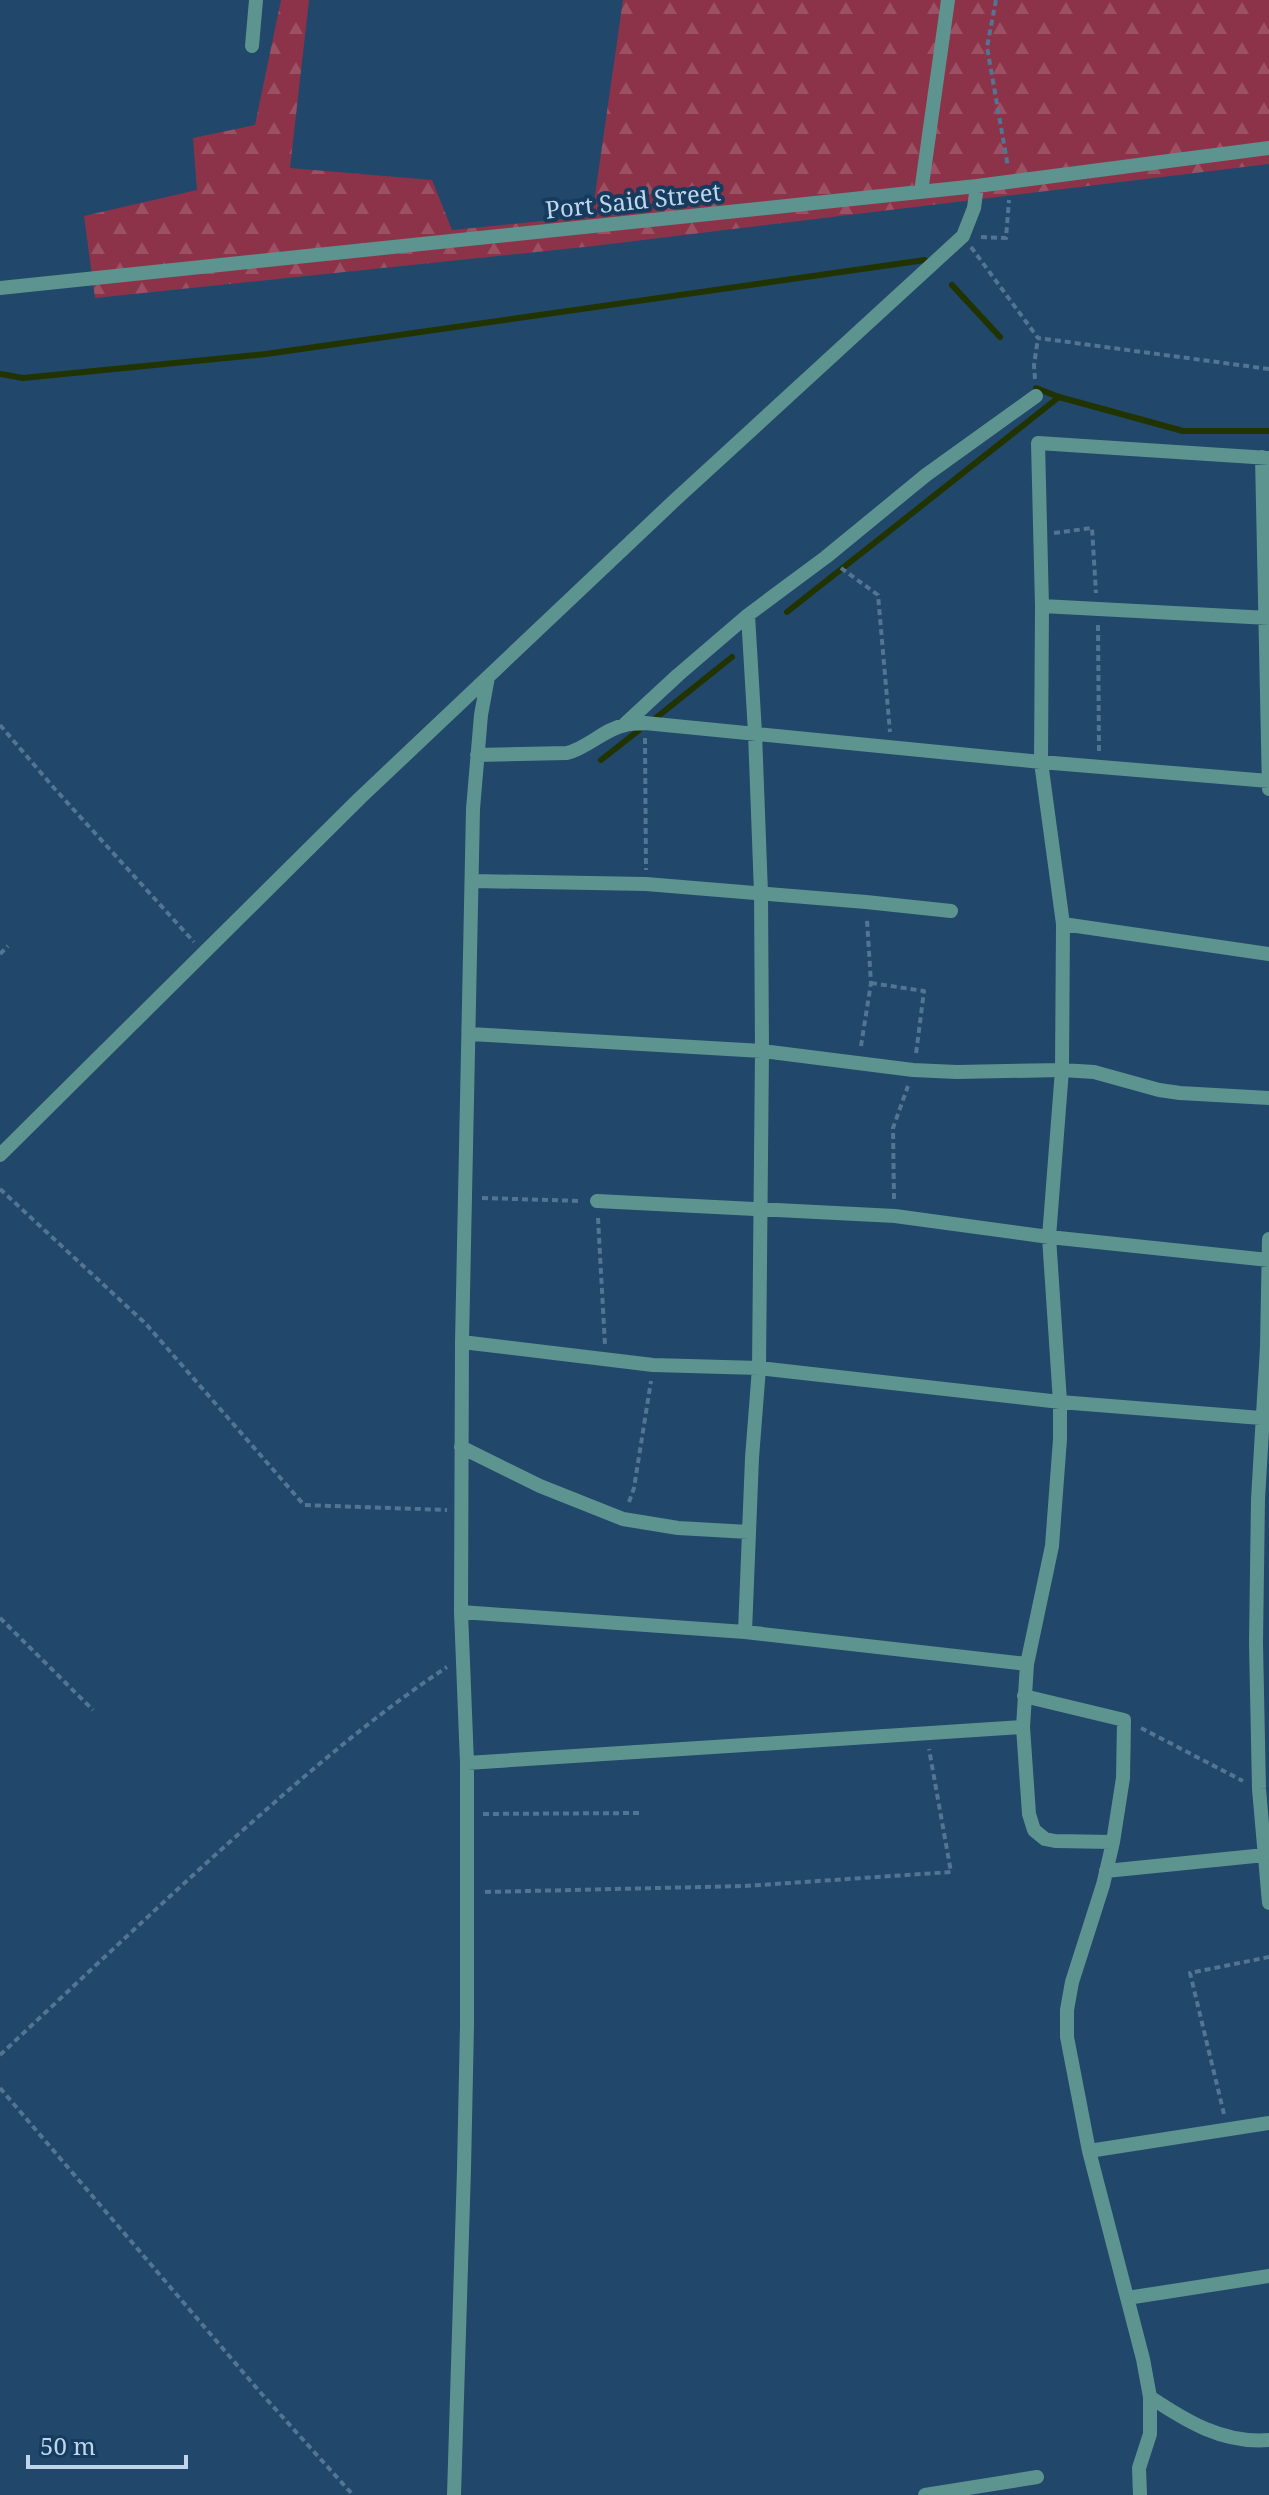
<svg xmlns="http://www.w3.org/2000/svg" width="1269" height="2495" viewBox="0 0 1269 2495" font-family="'Noto Serif',serif">
  <defs>
    <pattern id="forest-firs" width="22" height="20" patternUnits="userSpaceOnUse" patternTransform="scale(2)"><rect width="22" height="20" fill="#8d3349"/><path d="M5 1l3.5 6h-7zM16 11l3.5 6h-7z" fill="#9b5063"/></pattern>
  </defs>
  <rect width="100%" height="100%" fill="#21476a"/>
  <path fill="url(#forest-firs)" d="M281 0H309L290 168 432 180 452 230 592 216 623 0H1269V164L594 246 95 298 84 216 197 190 193 138 255 125Z"/>
  <g fill="none" stroke-linecap="round" stroke-linejoin="round">
    <path stroke="#213400" stroke-width="6" d="M952 285 1000 337
      M0 374 23 378 266 354 925 260
      M1036 388 1059 397 1183 431H1269
      M787 612 1059 397
      M652 721 732 657
      M601 760 643 727"/>
    <path stroke="#537492" stroke-width="4" stroke-dasharray="6 4" stroke-linecap="butt" d="M996 0 987 47 1008 167
      M981 237 1006 238 1009 200
      M971 247 1038 338 1269 369
      M1035 379 1034 365 1038 338
      M1054 533 1092 528 1096 593
      M841 568 878 595 890 732
      M1098 625 1099 753
      M0 725 54 788 194 942
      M645 738 646 870
      M0 954 8 946
      M871 983 924 991 916 1054
      M861 1046 871 983 867 920
      M0 1189 146 1324 304 1505 447 1510
      M482 1198 581 1201
      M894 1199 893 1128 908 1086
      M598 1218 605 1345
      M629 1502 634 1488 651 1381
      M0 1618 93 1710
      M1141 1728 1243 1781
      M483 1814 640 1813
      M485 1892 745 1886 951 1872 929 1749
      M0 2055C77 1983 154 1910 233 1839 302 1778 370 1718 447 1667
      M0 2088 260 2392 353 2495
      M1224 2114 1190 1973 1269 1957"/>
    <path stroke="#5d948f" stroke-width="14" d="M252 46 256 0
      M921 192 948 0
      M0 288 977 186 1269 148
      M1262 457 1269 789
      M1042 606 1269 618
      M625 724 678 675 748 615 826 557 926 475 1036 396
      M477 755 567 753C588 748 604 729 625 725 631 723 638 724 645 723L1041 762 1269 781
      M472 881 646 884 866 902 951 911
      M1063 924 1269 954
      M470 1034 762 1051 913 1070 957 1072 1062 1070 1094 1072 1159 1090 1180 1093 1269 1098
      M0 1155 360 798 675 500 963 236 974 208 977 186
      M597 1201 895 1216 1049 1237 1269 1260
      M1269 1239 1267 1347 1258 1499 1256 1643 1259 1789 1269 1903
      M462 1342 653 1365 759 1368 1060 1402 1261 1418
      M461 1447 540 1486 623 1519 678 1528 749 1532
      M461 1612 745 1632 1027 1664
      M745 1632 752 1458 759 1368 762 1051 761 893 755 733 748 615
      M1024 1696 1124 1720 1123 1778 1113 1842 1103 1885 1072 1982 1067 2010V2037L1089 2151 1143 2359 1150 2397V2434L1139 2468 1140 2495
      M467 1763 1023 1727
      M1113 1842 1055 1841 1045 1839 1034 1830 1029 1814 1023 1727 1027 1664 1052 1546 1060 1439V1402L1049 1237 1062 1070 1063 924 1041 762 1042 606 1038 443 1269 458
      M1106 1871 1265 1855
      M1089 2151 1269 2123
      M1127 2298 1269 2276
      M1150 2397C1186 2421 1223 2444 1269 2440
      M454 2495 464 2169 467 2025V1763L461 1612 462 1342 473 809 481 715 488 677
      M925 2495 1037 2477"/>
  </g>
  <g text-anchor="middle" dominant-baseline="central" stroke-width="8" stroke-linejoin="round" paint-order="stroke">
    <g font-size="24" fill="#c0d5ea" stroke="#153c5f">
      <text transform="translate(633 200) rotate(-6)">Port Said Street</text>
    </g>
  </g>
  <path d="M28 2455v12h158v-12" fill="none" stroke="#c0d5ea" stroke-width="4"/>
  <text x="40" y="2455" font-size="24" fill="#c0d5ea" stroke="#153c5f" stroke-width="6" paint-order="stroke">50 m</text>
</svg>
